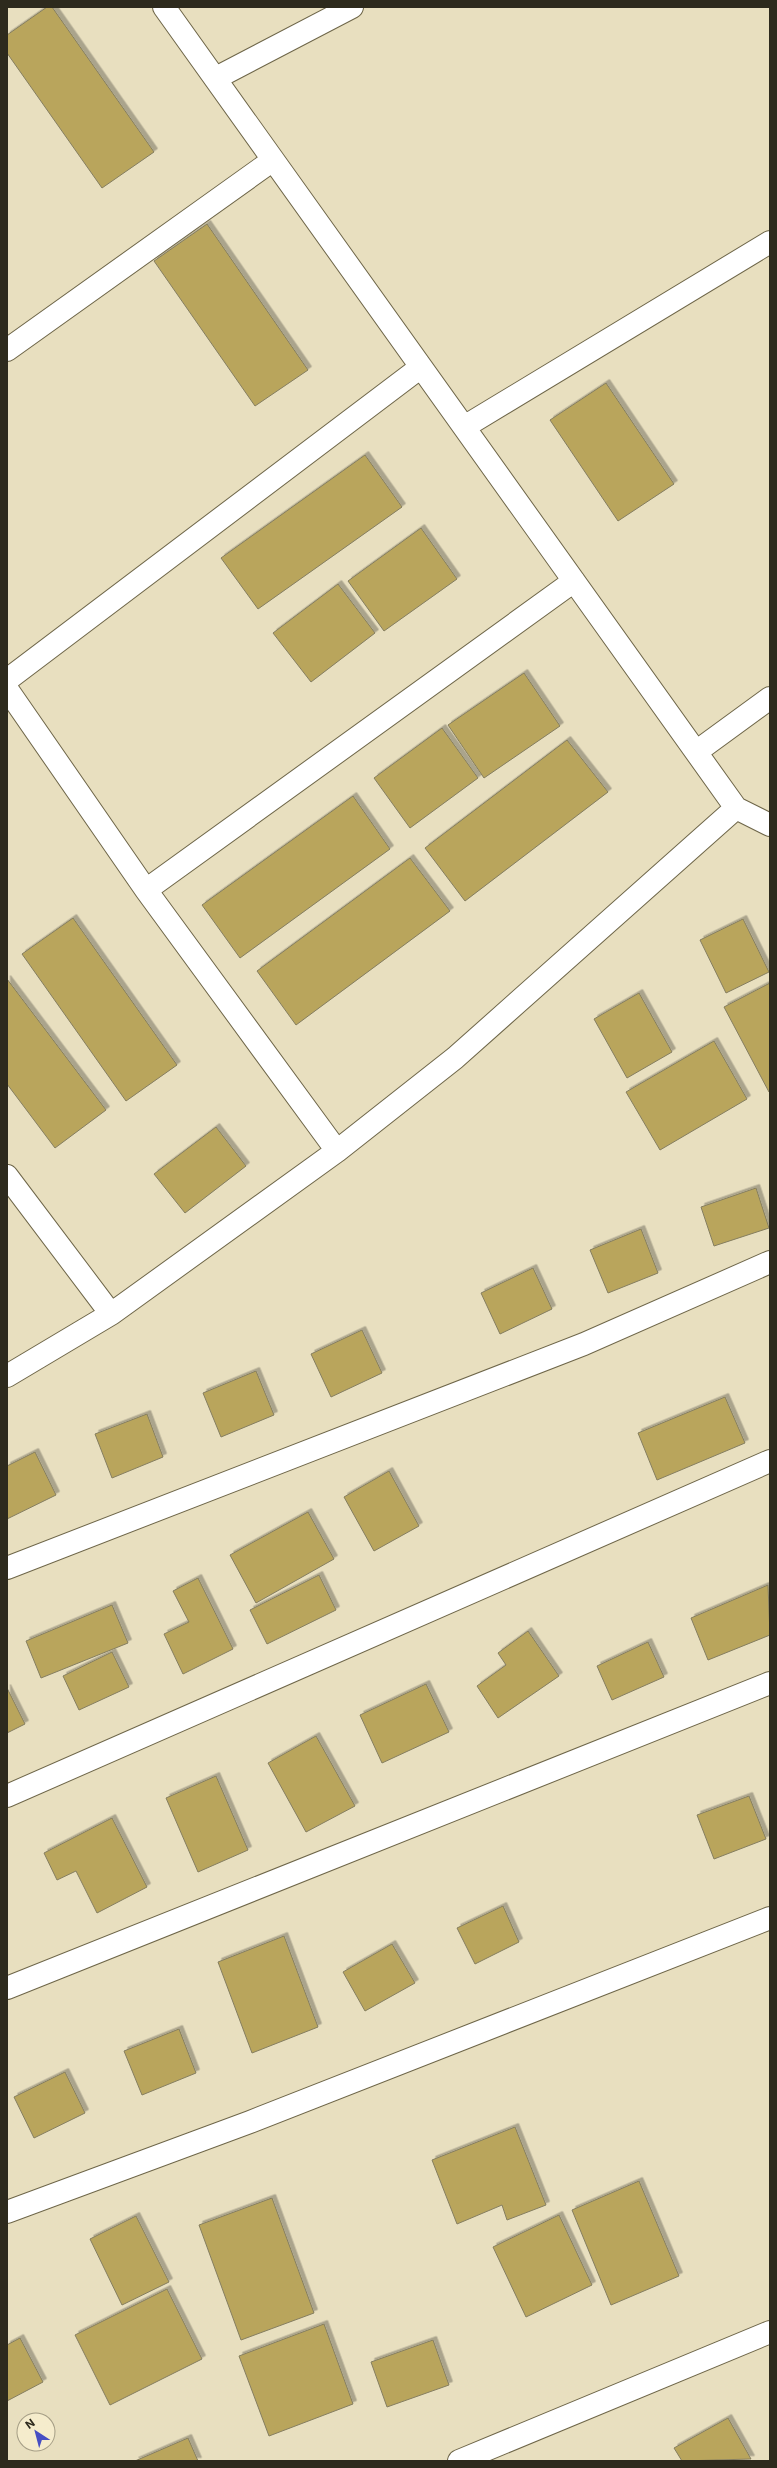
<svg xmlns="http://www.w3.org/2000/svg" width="777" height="2468" viewBox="0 0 777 2468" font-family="Inter,sans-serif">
  <defs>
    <filter id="shadow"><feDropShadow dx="3.5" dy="-3.5" stdDeviation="0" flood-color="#0004"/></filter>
  </defs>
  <rect width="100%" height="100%" fill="#e8dfbf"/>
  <path fill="#b9a55b" stroke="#857e60" filter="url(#shadow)" d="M47 7H52L154 152 102 188 7 53V35Z
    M207 224 308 370 255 406 154 261Z
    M606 383 674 484 618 521 550 420Z
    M365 455 402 507 258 609 221 558Z
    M421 528 457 579 384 631 348 581Z
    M338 584 375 633 311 682 273 633Z
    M524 673 560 726 484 778 448 725Z
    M442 728 478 778 410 828 374 778Z
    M567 740 608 792 465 901 425 848Z
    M353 796 390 849 240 958 202 905Z
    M410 858 450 911 296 1025 257 971Z
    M73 918 177 1065 126 1101 22 954Z
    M743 919 769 972 726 993 700 940Z
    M7 979 106 1110 55 1148 7 1084Z
    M770 983V1092H769L724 1007Z
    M639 993 672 1052 627 1078 594 1019Z
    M714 1041 747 1099 660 1150 626 1092Z
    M216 1127 246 1166 185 1213 154 1174Z
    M756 1188 769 1228 714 1246 701 1207Z
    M641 1229 658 1273 608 1293 590 1250Z
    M533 1268 552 1309 500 1334 481 1293Z
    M362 1330 382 1373 331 1397 311 1354Z
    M256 1371 274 1415 221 1437 203 1393Z
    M725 1397 745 1443 657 1480 638 1433Z
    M147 1414 163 1457 112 1478 95 1434Z
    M35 1452 56 1495 7 1519V1466Z
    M389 1471 419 1526 374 1551 344 1497Z
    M308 1512 334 1559 256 1603 230 1555Z
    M319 1575 336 1610 267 1644 250 1610Z
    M198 1578 233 1649 183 1674 164 1634 189 1622 173 1591Z
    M768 1585 770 1635 708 1660 691 1618Z
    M112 1605 128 1643 41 1678 26 1641Z
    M528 1631 559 1676 498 1718 477 1686 506 1665 498 1653Z
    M648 1642 664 1677 612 1700 597 1666Z
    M112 1652 129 1687 79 1710 63 1676Z
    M426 1684 449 1732 382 1763 360 1715Z
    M7 1688 25 1724 7 1733Z
    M316 1736 355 1806 306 1832 268 1763Z
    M216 1776 248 1850 198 1872 166 1798Z
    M749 1796 766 1839 714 1859 697 1815Z
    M112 1818 147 1887 97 1913 76 1871 57 1880 44 1853Z
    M503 1906 519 1942 475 1964 457 1928Z
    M284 1936 318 2027 252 2053 218 1962Z
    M392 1944 415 1983 365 2011 343 1972Z
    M179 2029 196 2073 142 2095 124 2051Z
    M65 2072 85 2113 34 2138 14 2097Z
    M515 2127 546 2205 507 2220 502 2205 457 2224 432 2160Z
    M639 2181 679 2276 611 2305 572 2210Z
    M272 2198 314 2313 241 2340 199 2225Z
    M559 2215 592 2285 526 2317 493 2247Z
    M136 2216 169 2282 122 2305 90 2239Z
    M167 2289 202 2359 110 2405 75 2335Z
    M324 2324 353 2404 269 2436 239 2356Z
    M20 2338 43 2382 7 2401V2345Z
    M433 2340 449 2385 387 2407 371 2362Z
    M728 2418 751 2459 682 2461 674 2448Z
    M188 2438 198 2461H135Z"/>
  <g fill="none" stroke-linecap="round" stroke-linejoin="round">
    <g stroke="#6e6649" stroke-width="24">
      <path id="minor" d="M164 7 736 808 770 825
        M216 78 352 7
        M7 350 273 160
        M464 427 770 242
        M7 680 421 367
        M7 689 146 890 337 1151
        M696 752 770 698
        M146 890 574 581
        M7 1176 111 1314
        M7 1376 111 1314 337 1151 455 1058 736 808
        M7 1568 584 1344 770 1262
        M7 1796 770 1461
        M7 1988 770 1683
        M7 2212 250 2122 770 1918
        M459 2461 770 2332"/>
    </g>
    <use href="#minor" stroke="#fff" stroke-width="22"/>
  </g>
  <rect width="777" height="2468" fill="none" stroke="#2d2a1d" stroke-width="16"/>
  <g transform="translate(36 2432) rotate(324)"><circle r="19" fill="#f5eccc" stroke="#a59e86"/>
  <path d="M0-3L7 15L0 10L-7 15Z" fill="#474ec3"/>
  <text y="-6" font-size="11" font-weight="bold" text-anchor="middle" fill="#2d2a1d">N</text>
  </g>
</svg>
